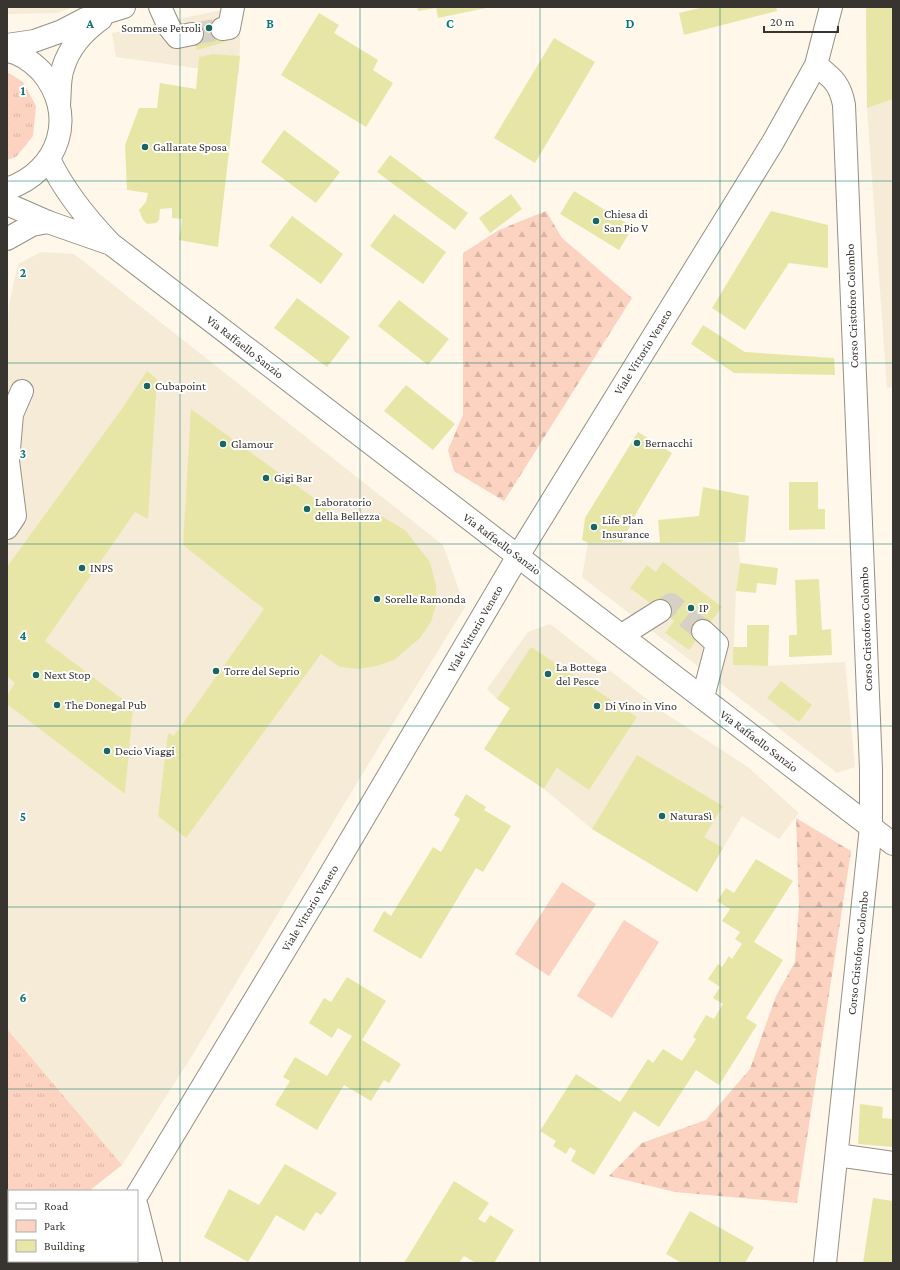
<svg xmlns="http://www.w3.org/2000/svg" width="900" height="1270" viewBox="0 0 900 1270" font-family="'Crimson Pro',serif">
  <defs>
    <pattern id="grass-tufts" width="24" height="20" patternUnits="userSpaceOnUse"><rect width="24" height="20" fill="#fcd2c0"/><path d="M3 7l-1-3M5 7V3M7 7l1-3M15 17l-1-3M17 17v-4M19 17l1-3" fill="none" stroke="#d9b5a5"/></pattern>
    <pattern id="forest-firs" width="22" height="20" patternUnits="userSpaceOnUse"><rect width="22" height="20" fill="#fcd2c0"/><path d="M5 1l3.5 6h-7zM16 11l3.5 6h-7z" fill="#d9b5a5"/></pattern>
  </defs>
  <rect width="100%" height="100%" fill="#fef7ea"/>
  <path fill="#f5ebd7" d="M7 7H73L57 13 7 14Z
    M236 7H241L239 74 116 57 112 33Z
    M866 7H893V387L887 388 867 108Z
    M41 252 74 254 443 545 465 607 386 735 190 1059 122 1165 7 1029V352L9 304 18 264Z
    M622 542H738L740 563 736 591 733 665 768 666 845 662 855 767 837 773 582 577 588 543Z
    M550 624 666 714 748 767 799 813 779 839 742 816 697 892 592 829 544 789 583 729 510 708 497 699 487 689 528 632Z"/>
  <path fill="url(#grass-tufts)" d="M7 72 23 82 36 106 33 136 16 157 7 160Z
    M7 1029 122 1165 89 1191H9V1244L7 1245Z"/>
  <path fill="url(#forest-firs)" d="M546 211 562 238 632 298 504 501 454 471 448 450 463 415V253L499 230Z
    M796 818 851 851 797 1203 675 1192 609 1176 642 1143 706 1120 750 1069 776 996 795 962 799 905Z"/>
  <path fill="#fcd2c0" d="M562 882 596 904 549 976 515 954Z
    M624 920 659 942 612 1018 577 996Z"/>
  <path fill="#e8e6a7" d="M417 7H486V8L438 18 436 8 418 11Z
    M704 7H776L777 11 684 35 679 13Z
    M866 7H893V99L867 108Z
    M319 13 339 25 334 33 378 60 373 70 393 83 366 127 281 75Z
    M219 18 225 42 197 50 190 26Z
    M554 38 595 62 535 163 494 138Z
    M213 54 240 56 218 247 179 240 182 219 172 218V208L160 209 159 220 156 223 147 224 143 220 139 210 146 202 148 193 127 190 125 145 139 108H157L160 83 196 89 199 57Z
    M284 130 340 172 316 203 261 162Z
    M390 155 468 213 455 230 377 172Z
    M574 191 633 227 619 250 560 214Z
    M511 194 522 209 490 233 479 218Z
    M771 211 828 225V268L789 263 745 330 712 308Z
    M394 214 446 252 423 284 370 246Z
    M292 216 343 254 321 284 269 246Z
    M297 298 350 337 327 367 274 328Z
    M399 300 449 339 428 365 378 326Z
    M703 325 745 352 834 358 835 375 734 373 691 344Z
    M147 371 157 379 148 519 135 512 45 641 133 707 125 794 7 704V695L15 683 7 676V567L121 410Z
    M406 385 455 424 433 450 384 411Z
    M191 409 337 515 354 513 381 516 405 530 430 562 436 586V605L431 622 420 638 394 660 377 666 359 669 340 667 321 654 186 838 158 816 168 733 174 736 264 609 183 545Z
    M638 432 672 453 638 510 622 542 588 543 582 540 585 518Z
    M789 482H818V509H825V529L789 530Z
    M703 487 749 496 745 542 660 543 658 520 699 516Z
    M663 562 722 607 689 650 665 633 674 621 630 588 647 565 656 572Z
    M740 563 778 568 776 585 757 583 756 593 736 591Z
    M819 579 822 630 831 629 832 655 789 657V635H797L795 580Z
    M747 625H769L768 666 733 665V647H747Z
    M531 647 637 717 589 790 557 768 544 789 484 749 510 708 497 699Z
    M781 681 812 705 799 722 767 698Z
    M637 755 723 806 704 837 723 848 697 892 592 829Z
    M466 794 486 807 484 810 511 826 483 872 476 868 421 959 373 931 384 911 391 916 433 847 441 852 460 819 454 815Z
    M756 859 793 881 754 942 783 960 746 1018 757 1025 719 1085 696 1070 659 1127 634 1111 594 1175 571 1161 576 1151 570 1147 566 1154 553 1146 556 1141 540 1131 576 1074 620 1102 648 1059 653 1063 663 1049 682 1061 696 1039 693 1037 706 1015 714 1019 723 1004 713 998 720 987 708 979 718 964 722 967 729 956 732 959 742 944 735 939 740 932 722 921 730 909 717 901 726 888 734 893Z
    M347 977 386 1001 362 1040 401 1064 389 1083 384 1080 371 1101 344 1085 317 1130 275 1105 290 1081 283 1077 295 1057 327 1076 352 1036 338 1028 332 1038 309 1023 324 998 331 1002Z
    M860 1104 883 1107 882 1118 893 1119V1147L858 1144Z
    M285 1164 337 1193 321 1215 316 1212 304 1231 276 1215 248 1262 204 1237 229 1189 259 1205Z
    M454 1181 489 1203 478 1219 485 1223 490 1215 514 1230 494 1263H476L464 1256 459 1263H404Z
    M873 1198 893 1201V1263H863Z
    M690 1211 754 1247 745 1263H682L666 1254Z"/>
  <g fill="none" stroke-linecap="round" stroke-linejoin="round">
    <path stroke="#d6d0c5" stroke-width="22" stroke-dasharray="22 11" stroke-linecap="butt" d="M192 34 222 29
      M660 611 671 604 703 631"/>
    <g stroke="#969084" stroke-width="24">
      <path id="minor" d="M160 7 169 27 177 37 192 34
        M222 29 229 28 233 7
        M7 45 34 41 62 31 85 19 124 7
        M816 65C832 78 840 83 844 105L871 769V827L825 1263
        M59 105C60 94 59 79 63 68 69 48 84 31 101 19
        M7 528 15 516 8 461 12 414 22 391
        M518 556 773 142 816 65 831 7
        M622 635 660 611
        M703 697 717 644 703 631
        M837 1155 893 1163
        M137 1207 151 1263
        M129 1261 131 1263"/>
    </g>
    <g stroke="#969084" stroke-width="24">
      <path id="major" d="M7 51C20 53 32 62 41 71 78 114 60 171 7 189
        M49 159C64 191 87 219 111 244L893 844
        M7 204 48 222 108 243
        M137 1195 327 880 518 556
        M57 1263 60 1261"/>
    </g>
    <g stroke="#969084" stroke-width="24">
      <path id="highway" d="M7 239 32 225 48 222"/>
    </g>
    <use href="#minor" stroke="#fff" stroke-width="22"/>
    <use href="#major" stroke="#fff" stroke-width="22"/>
    <use href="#highway" stroke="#fff" stroke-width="22"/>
  </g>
  <path fill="none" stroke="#0f766e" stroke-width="1" stroke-opacity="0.55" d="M180 7V1263M360 7V1263M540 7V1263M720 7V1263M7 181H893M7 363H893M7 544H893M7 726H893M7 907H893M7 1089H893"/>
  <g fill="#1a6661" stroke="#fff" stroke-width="1.5">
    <circle cx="209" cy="28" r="4"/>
    <circle cx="145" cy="147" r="4"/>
    <circle cx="596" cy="221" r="4"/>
    <circle cx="147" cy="386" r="4"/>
    <circle cx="637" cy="443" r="4"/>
    <circle cx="223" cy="444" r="4"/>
    <circle cx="266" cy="478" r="4"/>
    <circle cx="307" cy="509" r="4"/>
    <circle cx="594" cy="527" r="4"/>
    <circle cx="82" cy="568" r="4"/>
    <circle cx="377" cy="599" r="4"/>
    <circle cx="691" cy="608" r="4"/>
    <circle cx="216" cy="671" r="4"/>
    <circle cx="548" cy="674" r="4"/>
    <circle cx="36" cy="675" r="4"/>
    <circle cx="57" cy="705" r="4"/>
    <circle cx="597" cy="706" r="4"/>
    <circle cx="107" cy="751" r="4"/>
    <circle cx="662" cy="816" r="4"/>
  </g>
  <g text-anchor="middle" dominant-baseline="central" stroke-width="4" stroke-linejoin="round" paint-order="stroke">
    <g font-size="12" fill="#383530" stroke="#fff" text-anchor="start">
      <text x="201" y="28" text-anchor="end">Sommese Petroli</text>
      <text x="153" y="147">Gallarate Sposa</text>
      <text x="604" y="214">Chiesa di<tspan x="604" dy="14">San Pio V</tspan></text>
      <text x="155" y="386">Cubapoint</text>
      <text x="645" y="443">Bernacchi</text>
      <text x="231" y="444">Glamour</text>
      <text x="274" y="478">Gigi Bar</text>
      <text x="315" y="502">Laboratorio<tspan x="315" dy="14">della Bellezza</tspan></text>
      <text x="602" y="520">Life Plan<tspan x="602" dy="14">Insurance</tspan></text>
      <text x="90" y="568">INPS</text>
      <text x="385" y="599">Sorelle Ramonda</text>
      <text x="699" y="608">IP</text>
      <text x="556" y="667">La Bottega<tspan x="556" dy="14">del Pesce</tspan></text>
      <text x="224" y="671">Torre del Seprio</text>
      <text x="44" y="675">Next Stop</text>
      <text x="65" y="705">The Donegal Pub</text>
      <text x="605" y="706">Di Vino in Vino</text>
      <text x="115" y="751">Decio Viaggi</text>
      <text x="670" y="816">NaturaSì</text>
    </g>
    <g font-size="12" fill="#383530" stroke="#fff">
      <text transform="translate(852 306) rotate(-92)">Corso Cristoforo Colombo</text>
      <text transform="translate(245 347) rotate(38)">Via Raffaello Sanzio</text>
      <text transform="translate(643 352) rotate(-58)">Viale Vittorio Veneto</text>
      <text transform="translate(502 544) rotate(37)">Via Raffaello Sanzio</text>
      <text transform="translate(475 629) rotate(-60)">Viale Vittorio Veneto</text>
      <text transform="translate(866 629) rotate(-92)">Corso Cristoforo Colombo</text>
      <text transform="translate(759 741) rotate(37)">Via Raffaello Sanzio</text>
      <text transform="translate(310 908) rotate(-59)">Viale Vittorio Veneto</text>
      <text transform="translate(858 953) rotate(-84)">Corso Cristoforo Colombo</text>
    </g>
  </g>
  <g font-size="13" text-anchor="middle" font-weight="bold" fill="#0f766e" stroke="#fff" stroke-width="4" stroke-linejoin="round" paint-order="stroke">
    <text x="90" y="28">A</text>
    <text x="270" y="28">B</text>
    <text x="450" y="28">C</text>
    <text x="630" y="28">D</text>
    <text x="23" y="95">1</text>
    <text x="23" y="277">2</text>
    <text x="23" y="458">3</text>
    <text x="23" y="640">4</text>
    <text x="23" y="821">5</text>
    <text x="23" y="1002">6</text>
  </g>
  <rect width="900" height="1270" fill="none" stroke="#383530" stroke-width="16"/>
  <rect x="8" y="1190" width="130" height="72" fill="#ffffff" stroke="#afaeac"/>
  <rect x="16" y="1203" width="20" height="6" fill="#ffffff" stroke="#afaeac"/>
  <text x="44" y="1210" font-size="12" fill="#383530">Road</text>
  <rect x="16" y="1220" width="20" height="12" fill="#fcd2c0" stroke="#afaeac"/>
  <text x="44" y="1230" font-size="12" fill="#383530">Park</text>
  <rect x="16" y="1240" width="20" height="12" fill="#e8e6a7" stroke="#afaeac"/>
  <text x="44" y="1250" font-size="12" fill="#383530">Building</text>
  <path d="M764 26v6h74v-6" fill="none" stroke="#383530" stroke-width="2"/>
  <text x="770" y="26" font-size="12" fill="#383530" stroke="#ffffff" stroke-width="3" paint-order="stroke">20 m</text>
</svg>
